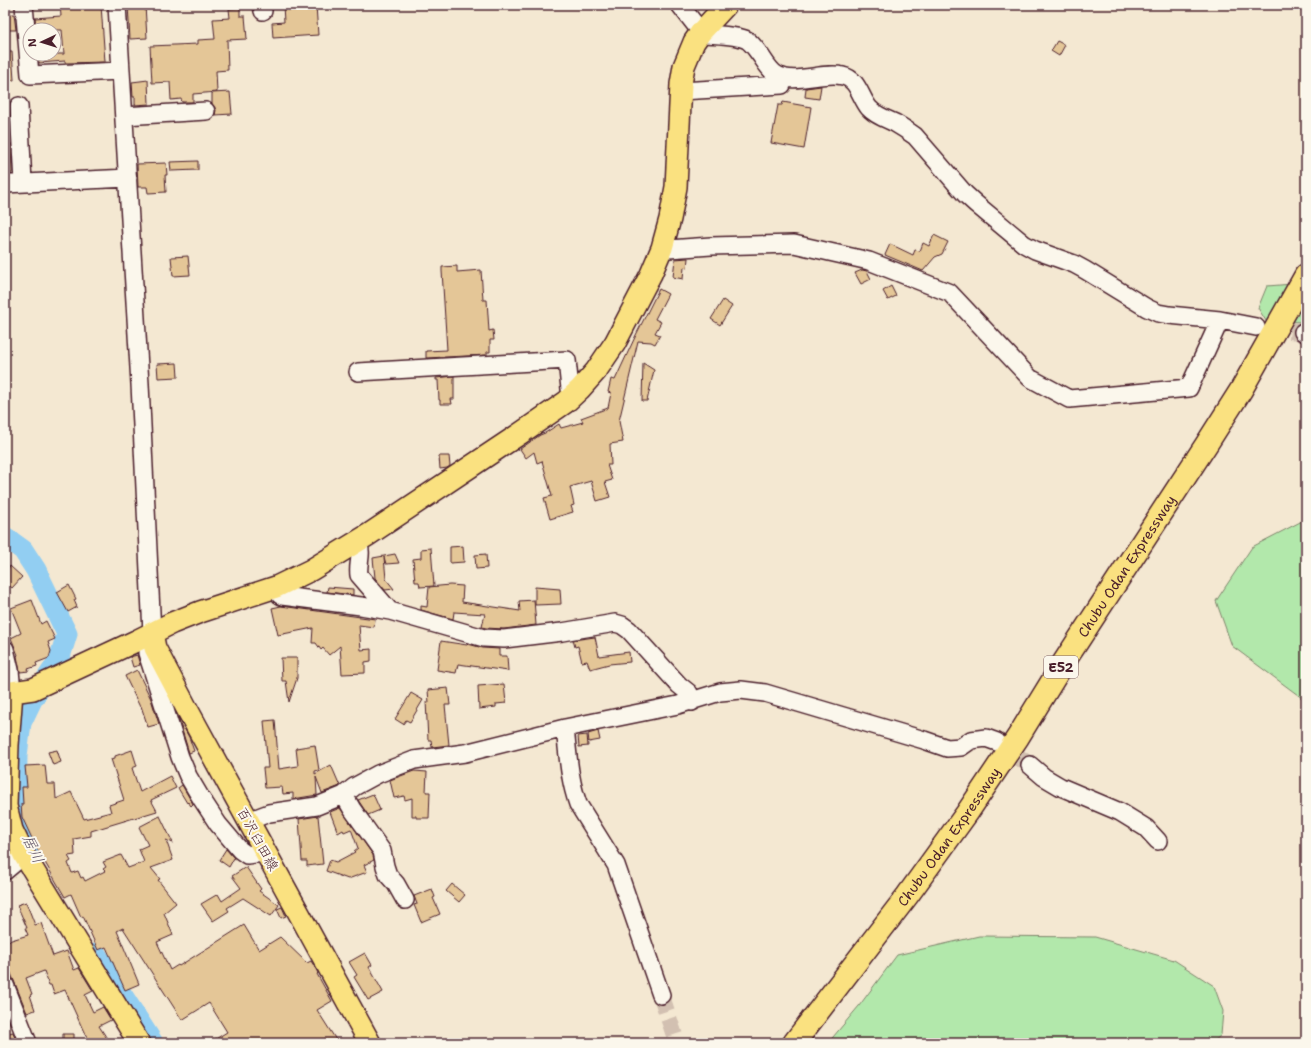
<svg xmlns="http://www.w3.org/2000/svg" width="1311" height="1048" viewBox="0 0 1311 1048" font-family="'Shantell Sans','Klee One',sans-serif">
  <rect width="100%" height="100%" fill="#f4e8d2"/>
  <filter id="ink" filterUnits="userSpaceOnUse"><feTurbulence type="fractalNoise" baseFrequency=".025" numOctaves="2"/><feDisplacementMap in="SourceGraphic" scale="8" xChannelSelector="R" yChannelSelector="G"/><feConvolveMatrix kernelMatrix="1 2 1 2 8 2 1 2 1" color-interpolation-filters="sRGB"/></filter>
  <g filter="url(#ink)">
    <path fill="#b2e8ab" stroke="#7e846b" d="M1306 283V322L1266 321 1258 308 1267 286Z
      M1306 519V701L1232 646 1216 601 1252 547Z
      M979 936 1095 937 1174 960 1214 986 1223 1011 1221 1035 1212 1043H828L859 1006 897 955Z"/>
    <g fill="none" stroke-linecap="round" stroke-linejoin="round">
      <path stroke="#92cef2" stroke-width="21" d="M5 537 23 550 36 570 67 634 59 660 32 700 21 723 17 756 16 803 24 832 34 855
        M96 954 153 1043"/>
    </g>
    <path fill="#e4c697" stroke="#4a1f2b" d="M60 5H101L105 62 65 63V61L39 63 38 54H64L62 30H36L35 18 61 16Z
      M128 5H145L147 38 130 39Z
      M283 5H316L318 35 273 38 272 23 284 22Z
      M240 8V16H245L247 39 227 40 228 70 216 71 217 92 193 94V102H182L181 99 171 100 170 82 152 83 150 46 198 44V40L215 39 213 19 230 18 229 9Z
      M14 14 16 30H5V15Z
      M1057 41 1065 45 1059 56 1051 51Z
      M5 52H12L14 80H5Z
      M148 80 149 104 135 105V97H133L132 82Z
      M821 86 819 99 805 97 806 88Z
      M230 92 232 114 215 115 216 110 212 104V93Z
      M783 102 811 107 804 149 771 143 778 105H782Z
      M5 144H11L12 173 5 174Z
      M198 161V170L171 171 170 162Z
      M166 163 167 175H165L166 192 148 193 147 187H138L137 164Z
      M934 235 948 242 942 254 935 257 923 271 885 255 890 244 913 255 915 250 920 251 923 243 929 246Z
      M188 256 190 275 173 276 171 257Z
      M688 258 687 268 684 267 683 279 673 277 675 259Z
      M457 266V272L481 270 483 300H487L489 331 493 330 494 340H490V352H487V355L426 358V351L447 350 442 271V267Z
      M862 270 867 271 871 279 861 284 855 273Z
      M891 286 896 296 888 300 883 291Z
      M659 289 668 294 655 319 661 322 655 333 660 335 655 344 651 342 638 341 619 421 623 442 610 444 611 465H607L612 480 605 482 610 497 597 501 591 481 570 487 574 505 571 506 573 512 550 519 544 498 552 496 542 461 537 463 534 452 526 458 520 449 540 435 545 433 559 424 561 428 583 422 581 418 608 408 611 393 608 392 611 379 615 380 636 335Z
      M723 300 732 306 720 325 711 319Z
      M177 363 178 377 158 378 157 364Z
      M643 363 654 370 647 401H642Z
      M454 376V399H451L452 404H440V400H439L438 380H436V378Z
      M439 456H449L450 466 447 468 440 469Z
      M463 546 464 562 450 563V547Z
      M431 548 434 586 420 587 419 582H415L413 559 421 558V549Z
      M395 554 399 563 386 564 384 557 386 579 394 589 385 590 375 578 373 558Z
      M486 554 487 568 476 569 475 555Z
      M10 566 22 577 12 588 5 582V572Z
      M69 585 76 599 74 600 77 607 68 612 57 592Z
      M450 585 463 586 462 602 520 611 519 601 534 600 536 625 504 629 486 628 482 627 485 614 454 612 453 619 421 610V606L427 607 429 587Z
      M328 587 353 589V595L327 592Z
      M535 587 560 589 561 604 535 605Z
      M32 600 41 624 46 621 55 639 48 642 51 651 49 658 36 663 37 666 28 669 29 671 20 672 17 656 18 655 11 638 21 633 11 608Z
      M281 606 375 619 374 627 359 625 361 650 371 649V661L365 662V673L342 674 340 646 329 655 323 648 321 650 316 643H312L313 628 278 635 272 608Z
      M595 637 599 656 629 652 630 662 609 664 590 669 587 661 582 662 578 646 575 647 573 640Z
      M441 641 467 645 468 644 483 648 499 649V656H507L508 671 458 664 456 673 437 670Z
      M137 655 140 665 133 667 130 657Z
      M281 658H297V678L289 702 286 681H282Z
      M137 670 151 699 159 724 148 727 141 706 140 707 125 676Z
      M504 684 506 703 496 704V707L479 709 478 686Z
      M448 688 450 705H445L449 745 432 747 431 740H428L426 701 429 703 428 690Z
      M411 693 423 700 410 722 406 720 403 724 395 719Z
      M178 717 189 737 194 751 189 753Z
      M275 720 279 769 298 766 296 748 315 745 319 770 315 771V774L331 765 340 786 322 793 316 777 317 795 293 799V793L283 794 282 787 265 788 263 768H268L264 721Z
      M598 731 600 740 589 742 588 734Z
      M587 735 588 746 579 747 578 736Z
      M57 750 61 762 53 765 48 752Z
      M132 750 137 766 132 768 140 792 170 776 176 788 151 800 157 811 91 831V836L74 839 75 855 68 856 71 861 68 863 72 873 78 871 81 878 83 877 85 881 105 871 103 869 106 867 103 862 121 855 128 868 144 862 139 849 148 845 139 827 160 816 173 843 166 840 173 860 151 868 160 879 158 880 176 903 164 913 173 935 157 942 170 970 178 965 179 966 244 925 259 950 280 937 307 963 311 961 313 964 318 973 317 974 332 1001 317 1010 338 1043H209L227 1032 209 1003 182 1020 123 928 117 931 139 984 125 990 106 947 98 950 83 916 81 917 71 894 65 897 36 847 22 817 21 804H23L22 787H27L25 766 45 765 47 784H55L56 799 71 792 84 819 111 812 109 805 124 800 111 759 115 758V756Z
      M414 771 427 772 426 792H430L429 818H416V816H412V798L405 800 404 796 394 798 390 780Z
      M182 785 193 804 191 806 188 802 187 803 178 788Z
      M373 794 380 810 368 815 358 800Z
      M340 808 373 855 374 860 364 865 367 872 348 879 326 871 330 860 336 862 355 852 354 851 358 848 351 829 344 832 343 830 338 833 330 812Z
      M318 816 323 864 307 866V861H302L299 819Z
      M226 849 234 858 229 867 219 860Z
      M246 867 261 889 259 891 279 905 271 916 243 898 227 908 229 911 213 921 201 904 218 894 222 901 241 888 232 876Z
      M452 884 465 895 459 902 446 891Z
      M432 889 435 897 433 898 440 914 421 922 414 905 417 904 414 896Z
      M26 902 35 925 41 923 53 956 67 951 74 970 79 968 93 991 85 995 93 1012 103 1007 111 1020 99 1026 110 1043H91L84 1032 65 990 54 994 51 985H49L44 971 26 978 32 994 30 995 35 1010 27 1013 8 966 5 967V942L28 935 25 928H27L17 905Z
      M282 907 286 916 281 918 277 909Z
      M365 953 372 965 369 967 383 992 368 1000 354 977 357 975 349 962Z
      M13 1032 17 1043H5V1034Z
      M63 1034H74V1043H63Z"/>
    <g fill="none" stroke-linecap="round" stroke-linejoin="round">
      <path stroke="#d2c0b1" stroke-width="17" stroke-dasharray="17 8" stroke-linecap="butt" d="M1265 328 1303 332
        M999 744 1030 765
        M661 995 677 1043"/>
      <g stroke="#4a1f2b" stroke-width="20">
        <path id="minor" d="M24 5 30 75 121 71
          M117 5 140 384 152 633
          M262 5 263 11
          M680 5 701 32 705 34C716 35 737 35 747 40 753 44 757 51 761 56 765 62 770 71 777 75 795 85 823 71 843 76 858 79 860 97 869 108 875 115 886 119 895 123 902 127 908 131 915 136L965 194 976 204 1024 244 1035 250 1074 264 1085 270 1147 308 1158 313 1169 315 1220 320 1256 327
          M681 91 782 85 783 77
          M19 106 23 183
          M124 116 206 111
          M5 184 128 178
          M662 248 669 249 711 246 794 244 869 261 950 293 1030 378 1069 399 1189 388 1220 320
          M1303 332 1306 333
          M358 372 567 360 570 389 573 396
          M357 542C364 553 357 563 359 575L390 611
          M276 587 280 595 282 596 361 606 390 611 484 638 504 639 562 632 615 623 622 625 629 630 679 685 689 693 692 702
          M154 645 149 649 147 653 180 757 188 776 201 798 218 824 240 850 247 855 266 853
          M5 649 10 670 12 692
          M565 728C568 754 569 779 578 804L616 865 661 995
          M1030 765 1044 777 1061 787 1120 812 1146 828 1158 841
          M344 795 352 809 382 851 385 866 388 875 396 884 405 900
          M248 821 269 813 317 806 344 795 354 787 378 774 414 760 465 753 565 728 678 705 720 692 741 690 765 693 924 740 947 748 961 747 971 740 986 738 997 742
          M5 871 24 855
          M5 985 28 1043"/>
      </g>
      <g stroke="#4a1f2b" stroke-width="24">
        <path id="major" d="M152 633 155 648 186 707 370 1043
          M139 1043 24 855 12 830 6 806 8 745 12 692 33 689 136 641 172 623 200 612 276 587 311 570 368 535 521 433 566 402 580 389 596 371 615 343 651 274 662 248 670 219 676 187 681 84 684 66 694 42 701 32 726 5"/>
      </g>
      <g stroke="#4a1f2b" stroke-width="25">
        <g id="highway">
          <path id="s1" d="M794 1043 907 896 967 813 1018 737 1064 662 1206 445 1241 390 1306 275"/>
        </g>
      </g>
      <use href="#minor" stroke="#fbf7ec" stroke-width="17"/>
      <use href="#major" stroke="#fae180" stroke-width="21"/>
      <use href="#highway" stroke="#fae180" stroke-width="22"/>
    </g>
  </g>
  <g text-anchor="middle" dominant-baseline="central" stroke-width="4" stroke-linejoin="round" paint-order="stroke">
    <rect fill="#fbf7ec" stroke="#7f6065" stroke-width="1" x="1044" y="656" width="34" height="22" rx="3"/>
    <g font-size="13" font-weight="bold" fill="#4a1f2b">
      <text x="1061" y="667">E52</text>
    </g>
    <g font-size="14" fill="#4a1f2b" stroke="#fbf7ec">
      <text stroke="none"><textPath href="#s1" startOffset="582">Chubu Odan Expressway</textPath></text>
      <text stroke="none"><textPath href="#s1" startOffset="258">Chubu Odan Expressway</textPath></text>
      <text transform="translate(258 839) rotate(61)">百沢臼田線</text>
    </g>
    <g font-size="15" font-style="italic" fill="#605467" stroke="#fbf7ec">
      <text transform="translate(33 849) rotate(65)">居川</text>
    </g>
  </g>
  <rect width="1311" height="1048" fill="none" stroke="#fbf7ec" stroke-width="20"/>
  <rect x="10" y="10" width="1291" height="1028" fill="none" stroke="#4a1f2b" stroke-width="1.5" filter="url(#ink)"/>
  <g transform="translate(42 42) rotate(266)"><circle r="19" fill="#fbf7ec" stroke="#b4a19f"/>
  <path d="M0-3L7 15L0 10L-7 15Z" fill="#4a1f2b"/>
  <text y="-6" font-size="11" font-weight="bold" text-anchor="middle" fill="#4a1f2b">N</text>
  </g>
</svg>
